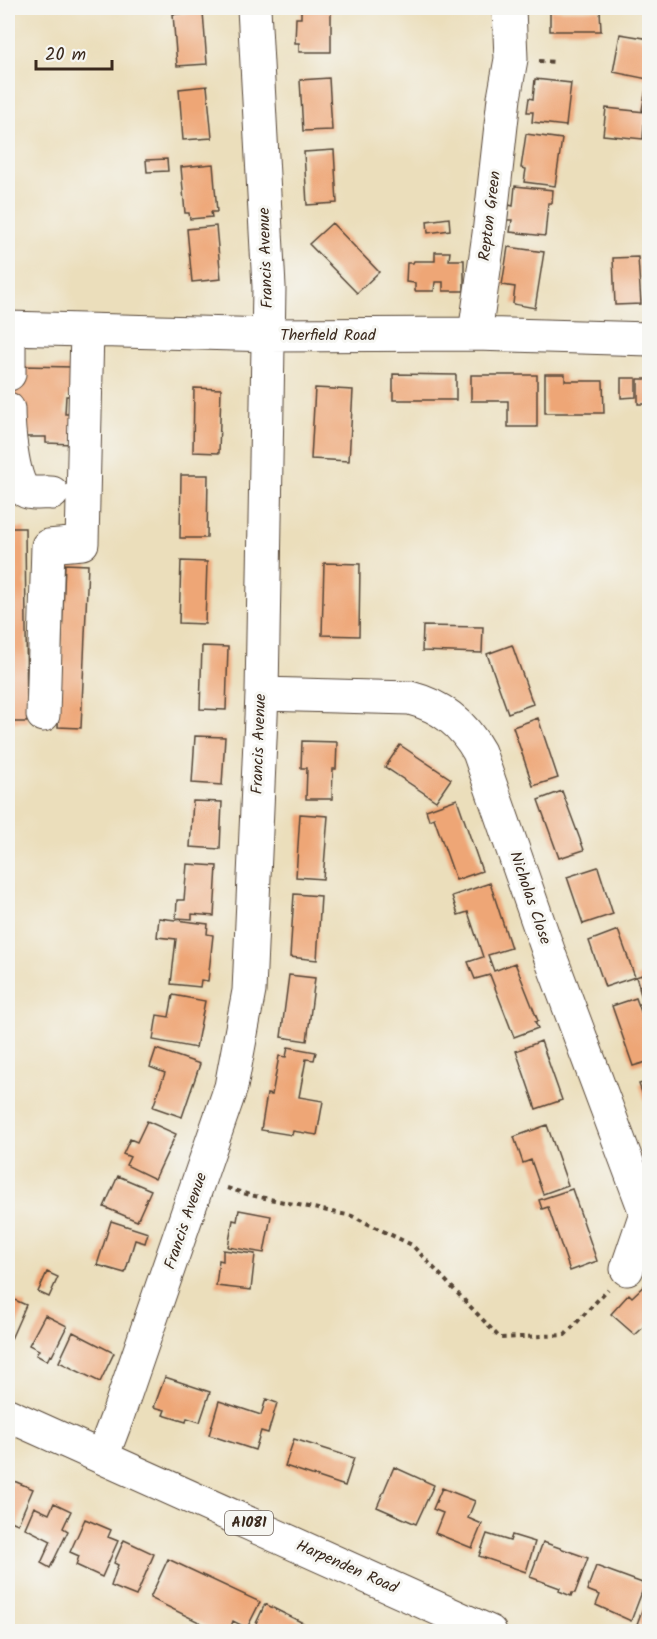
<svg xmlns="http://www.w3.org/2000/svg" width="657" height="1639" viewBox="0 0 657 1639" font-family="Kalam,sans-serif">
  <rect width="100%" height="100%" fill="#f6f6f2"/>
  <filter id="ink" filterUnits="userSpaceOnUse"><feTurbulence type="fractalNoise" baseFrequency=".0167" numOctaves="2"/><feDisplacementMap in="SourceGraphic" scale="12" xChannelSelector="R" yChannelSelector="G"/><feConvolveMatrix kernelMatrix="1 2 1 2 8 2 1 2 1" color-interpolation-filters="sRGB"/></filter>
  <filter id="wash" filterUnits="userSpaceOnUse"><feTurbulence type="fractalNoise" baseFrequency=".008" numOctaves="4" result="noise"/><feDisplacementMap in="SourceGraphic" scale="24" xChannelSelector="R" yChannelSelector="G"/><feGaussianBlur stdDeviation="1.35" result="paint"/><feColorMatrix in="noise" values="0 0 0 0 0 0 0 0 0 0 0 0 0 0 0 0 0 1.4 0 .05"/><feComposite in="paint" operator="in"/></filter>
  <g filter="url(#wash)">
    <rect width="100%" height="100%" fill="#ebdebb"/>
    <g id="blocks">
      <path fill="#eea676" d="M301 8H331V52H299V43H295L296 18H301Z
        M550 10H600L601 31H550Z
        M203 12 207 64 177 66 173 14Z
        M620 34 650 39V112L642 110 648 79 613 72Z
        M329 78 332 130 303 131 300 80Z
        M535 79 571 83 566 126 532 122 533 112H527L529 98 533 99Z
        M207 86 212 138 183 140 179 89Z
        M606 108 645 112 643 139 603 135Z
        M526 134 562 139 555 186 524 182 526 169 521 168Z
        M334 150 337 203 307 205 304 152Z
        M167 159 168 171 147 172 146 160Z
        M213 164 217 212H211L212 217 190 219 189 213H185L181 167Z
        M515 186 553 190 552 203H548L545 236 510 232 512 220H507L509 205 513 206Z
        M449 218 450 230 428 233 427 221Z
        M332 223 379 272 357 293 309 244Z
        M216 226 221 279 192 282 187 229Z
        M508 247 544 252 535 308 513 304 515 287 502 285Z
        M435 252H450L449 260H464V291H443V282H435L434 291H415V283L406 282 407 263H413L414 261H435Z
        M638 257 641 304 615 305 613 258Z
        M20 366 74 367 73 396H66L65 414H74L73 444 46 443V437H18L8 409V374Z
        M393 374 456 375V400H393Z
        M545 374H565V381H603L604 413H545Z
        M471 375H537V427H508V401H471Z
        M621 378H636V397L621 398Z
        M638 379H650V404H638Z
        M194 388 221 389 219 453 193 452Z
        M315 388 353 390 349 461 311 459Z
        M181 475H208L207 538H180Z
        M8 528H25L27 722H8Z
        M181 561 207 562 205 624 179 623Z
        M324 563 360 564 359 636 322 635Z
        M65 564 88 565 81 728 58 727Z
        M423 626 483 627 482 653 422 651Z
        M512 645 533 704 508 713 487 654Z
        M202 646 228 647 226 710 200 709Z
        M538 718 558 778 533 786 513 727Z
        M195 736 225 737 222 785 192 783Z
        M302 741 337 742 336 769H333L332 799H306L307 768H301Z
        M400 745 451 779 436 801 385 767Z
        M562 791 584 850 559 858 538 800Z
        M457 799 482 871 456 880 434 818 429 820 426 810Z
        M193 801 222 802 220 849 190 847Z
        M300 814 328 816 323 879 296 877Z
        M187 864 217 866 214 916 192 914V919L176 918 177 900H184Z
        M598 867 613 914 583 924 567 877Z
        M490 883 511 948 488 955 494 971 515 963 538 1021 535 1022 538 1028 514 1037 490 975 475 979 468 962 483 957 468 912 458 915 452 896Z
        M294 894 321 896 317 960 290 957Z
        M159 918 208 924 207 934 213 935 208 981 201 980 200 987 171 984 176 939 157 937Z
        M618 930 635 977 605 987 589 941Z
        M650 972V983L639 986 636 977Z
        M289 975 315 978 307 1041 281 1037Z
        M650 985V996L642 998 639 988Z
        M173 995 205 1001 196 1048 153 1040 157 1015 169 1017Z
        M636 998 650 1036V1061L633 1066 612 1006Z
        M541 1041 562 1100 536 1109 516 1051Z
        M288 1047 316 1052 314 1060 306 1059 299 1097 323 1101 317 1135 293 1131 292 1135 261 1130 267 1094 272 1095 279 1056 286 1057Z
        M156 1049 200 1064 182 1117 153 1107 165 1073 150 1067Z
        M650 1081V1112H649L639 1084Z
        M147 1121 176 1134 155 1179 126 1165 130 1157 123 1154 130 1139 137 1142Z
        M547 1125 568 1185 543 1194 531 1160 523 1163 514 1137Z
        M118 1176 151 1190 137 1221 104 1207Z
        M572 1189 597 1261 570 1271 548 1207 542 1209 539 1200Z
        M239 1210 271 1216 264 1253 228 1247 233 1220 237 1221Z
        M111 1221 148 1233 145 1243 135 1240 125 1273 97 1265Z
        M223 1250 255 1254 251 1290 216 1286 219 1260 223 1261Z
        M47 1272 58 1277 49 1297 38 1292Z
        M650 1280V1321L635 1335 611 1314 629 1294 632 1297Z
        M8 1297 26 1305 11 1339 8 1337Z
        M45 1315 67 1326 52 1356 50 1355 47 1361 36 1355 39 1350 29 1345Z
        M73 1332 114 1353 100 1382 59 1362Z
        M165 1377 210 1392 200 1422 187 1418 186 1422 163 1415 165 1410 154 1407Z
        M266 1399 277 1403 268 1433 261 1431 255 1450 209 1435 219 1401 261 1415Z
        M294 1439 354 1458 345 1486 285 1466Z
        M394 1467 434 1485 416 1524 377 1507Z
        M14 1481 33 1489 18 1524 8 1520V1484L11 1486Z
        M442 1488 475 1501 468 1518 482 1524 472 1548 435 1533 443 1513 433 1509Z
        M54 1503 71 1511 63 1528 68 1531 50 1568 41 1563 51 1541 25 1528 34 1507 49 1514Z
        M85 1519 111 1530 108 1537 118 1541 102 1577 76 1565 79 1556 70 1552Z
        M487 1534 510 1541 512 1535 535 1542 526 1572 479 1556Z
        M124 1540 154 1554 136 1596 111 1586 118 1565 114 1563Z
        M543 1542 588 1558 575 1593H572L571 1596 559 1591 560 1588 530 1577Z
        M168 1559 260 1602 247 1628 233 1621 229 1632H219L150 1598Z
        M596 1566 645 1584 631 1621 596 1605 600 1595 587 1590Z
        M650 1589V1628L637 1624Z
        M265 1604 315 1629 314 1632H252Z"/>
    </g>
  </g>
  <g filter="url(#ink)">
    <use href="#blocks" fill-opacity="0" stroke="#554536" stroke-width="1.5"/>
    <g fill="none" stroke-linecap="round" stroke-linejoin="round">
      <g stroke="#554536" stroke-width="35">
        <path id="minor" d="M8 328 268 335 475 334 650 339
          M475 334 489 234 504 98 511 59 509 8
          M9 374V328
          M8 409C8 425 12 479 24 490 30 495 45 492 52 493
          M262 694 410 698C441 706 463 723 479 752L550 956 646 1213 627 1269
          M43 715 48 546 82 543 87 330
          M102 1457 116 1420 231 1087 249 991 262 694 269 287 254 8"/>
      </g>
      <g stroke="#554536" stroke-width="35">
        <path id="major" d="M8 1415 490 1632"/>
      </g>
      <path stroke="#554536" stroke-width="4" stroke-dasharray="4.5 4.5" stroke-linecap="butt" d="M539 61 555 62
        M227 1188 250 1195 352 1216 412 1245 500 1338 565 1335 608 1289"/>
      <use href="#minor" stroke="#fff" stroke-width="33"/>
      <use href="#major" stroke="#fff" stroke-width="33"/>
    </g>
  </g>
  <g text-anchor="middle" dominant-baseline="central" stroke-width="6" stroke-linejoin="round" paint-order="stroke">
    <rect fill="#f6f6f2" stroke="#73675e" stroke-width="1.5" x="225" y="1511" width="48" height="24" rx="4.5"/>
    <g font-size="15" font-weight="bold" fill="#3b2a1e">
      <text x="249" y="1523">A1081</text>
    </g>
    <g font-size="16" fill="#3b2a1e" stroke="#f6f6f2">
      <text transform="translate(490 216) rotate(-83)">Repton Green</text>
      <text transform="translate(266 258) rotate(-92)">Francis Avenue</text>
      <text x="328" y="335">Therfield Road</text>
      <text transform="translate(259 744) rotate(-88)">Francis Avenue</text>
      <text transform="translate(530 898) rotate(71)">Nicholas Close</text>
      <text transform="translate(186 1221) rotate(-71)">Francis Avenue</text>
      <text transform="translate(347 1567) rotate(24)">Harpenden Road</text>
    </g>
  </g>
  <rect width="657" height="1639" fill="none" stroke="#f6f6f2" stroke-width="30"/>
  <path d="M36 60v9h76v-9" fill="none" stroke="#3b2a1e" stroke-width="3"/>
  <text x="45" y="60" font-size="18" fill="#3b2a1e" stroke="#f6f6f2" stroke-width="4.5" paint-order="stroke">20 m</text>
</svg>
